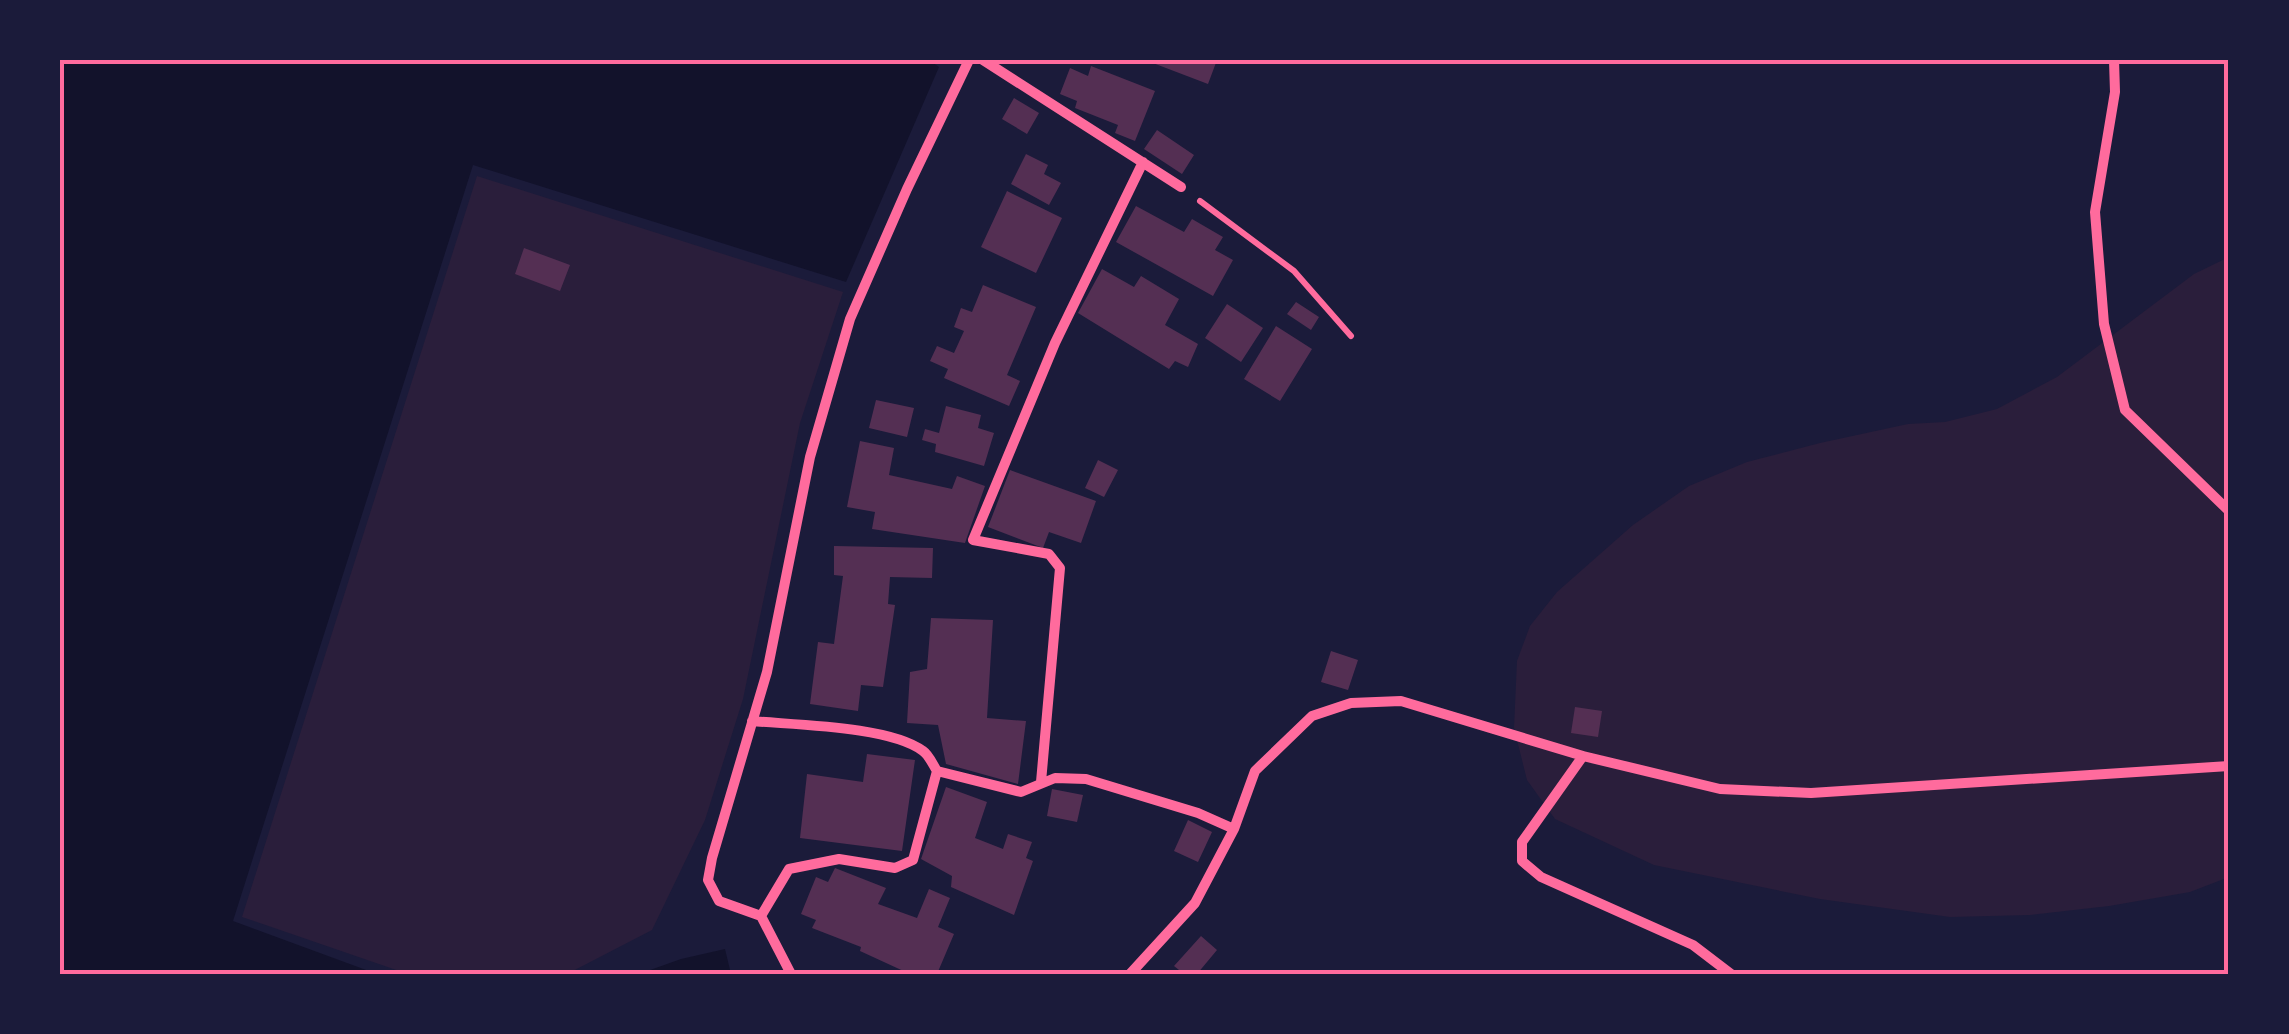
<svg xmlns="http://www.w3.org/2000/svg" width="2289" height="1034" viewBox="0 0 2289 1034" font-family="Helvetica,sans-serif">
  <rect width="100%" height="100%" fill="#1b1b3a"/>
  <path fill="#2a1e3b" d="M477 176 843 292 800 423 743 699 705 820 652 930 567 974H408L242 917Z
    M2229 257V877L2190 892 2109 906 2030 915 1950 917 1820 899 1654 865 1555 819 1527 780 1514 728 1517 661 1530 626 1557 592 1633 525 1689 486 1747 462 1820 443 1908 424 1945 422 1997 409 2057 377 2194 274Z"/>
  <path fill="#12122b" d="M60 60H929L939 67 846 282 473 165 233 921 377 974H60Z
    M725 949 731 974H639L681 959Z"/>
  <path fill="#542f53" d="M1145 60H1217L1208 84Z
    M1091 66 1155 91 1135 141 1115 133 1118 125 1075 108 1077 101 1060 94 1070 68 1088 76Z
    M1014 98 1039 113 1027 134 1002 119Z
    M1157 130 1194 155 1182 174 1144 149Z
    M1026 154 1048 165 1044 174 1061 183 1049 205 1011 184Z
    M1007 191 1062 218 1036 273 981 247Z
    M1136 206 1184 232 1192 219 1223 237 1215 250 1233 260 1213 296 1116 242Z
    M524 248 570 265 560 291 515 274Z
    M1102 269 1134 287 1141 276 1179 299 1165 325 1198 344 1188 367 1175 361 1169 369 1078 313Z
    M983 285 1036 307 1007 375 1020 381 1009 406 944 378 948 369 930 361 937 346 954 353 964 331 954 327 961 308 972 312Z
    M1296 302 1319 317 1311 330 1287 314Z
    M1227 304 1263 328 1241 362 1205 338Z
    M1276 326 1312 349 1280 401 1244 379Z
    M876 400 914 408 907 437 869 428Z
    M946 406 981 415 978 428 994 433 984 466 935 452 936 444 922 440 925 429 939 433Z
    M860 441 894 448 889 475 952 489 957 476 985 486 965 543 872 529 875 512 847 507Z
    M1098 460 1118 470 1104 497 1085 488Z
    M1010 470 1096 501 1081 543 1049 532 1043 548 988 527Z
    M834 546 933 548 932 578 890 577 888 604 895 605 883 687 861 685 858 711 810 704 818 642 834 644 843 576 834 575Z
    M931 618 993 620 987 718 1026 721 1018 784 946 764 938 725 907 723 910 672 927 669Z
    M1331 651 1358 660 1348 690 1321 682Z
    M1575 707 1602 711 1598 737 1571 733Z
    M867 754 915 760 902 851 800 838 807 774 863 782Z
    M946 787 987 802 975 838 1003 849 1008 834 1032 842 1026 858 1033 861 1014 915 951 887 952 876 921 859Z
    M1052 789 1083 795 1077 822 1047 816Z
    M1188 820 1212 832 1198 862 1174 851Z
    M835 868 886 888 878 904 917 918 929 889 950 898 938 927 954 934 937 974H910L860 951 861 947 812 928 816 920 801 914 816 877 828 882Z
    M1201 936 1217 950 1197 974H1184L1174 966Z"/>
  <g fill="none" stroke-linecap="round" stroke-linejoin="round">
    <path stroke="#ff6b9d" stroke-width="6" d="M1200 201 1294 271 1351 336"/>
    <path stroke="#ff6b9d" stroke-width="10" d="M983 60 1181 187
      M2114 60 2115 92 2095 212 2104 324 2125 410 2229 511
      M752 721C794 725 890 726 923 751 929 755 933 765 937 771L913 860 895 868 839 859 789 869 761 916
      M1583 756 1522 842V861L1541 877 1693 945 1731 974
      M937 771 1021 792 1055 778 1086 779 1198 813 1234 829
      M1041 782 1060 568 1049 554 973 540 1055 343 1143 162
      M791 974 761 916 719 901 708 880 712 858 767 672 810 457 850 319 907 189 969 60
      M1130 974 1195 903 1234 829 1255 771 1312 716 1351 703 1401 701 1583 756 1720 789 1811 793 2229 766"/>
  </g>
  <rect width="2289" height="1034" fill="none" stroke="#1b1b3a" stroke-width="125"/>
  <rect x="62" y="62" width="2164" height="910" fill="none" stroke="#ff6b9d" stroke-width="4"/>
</svg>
